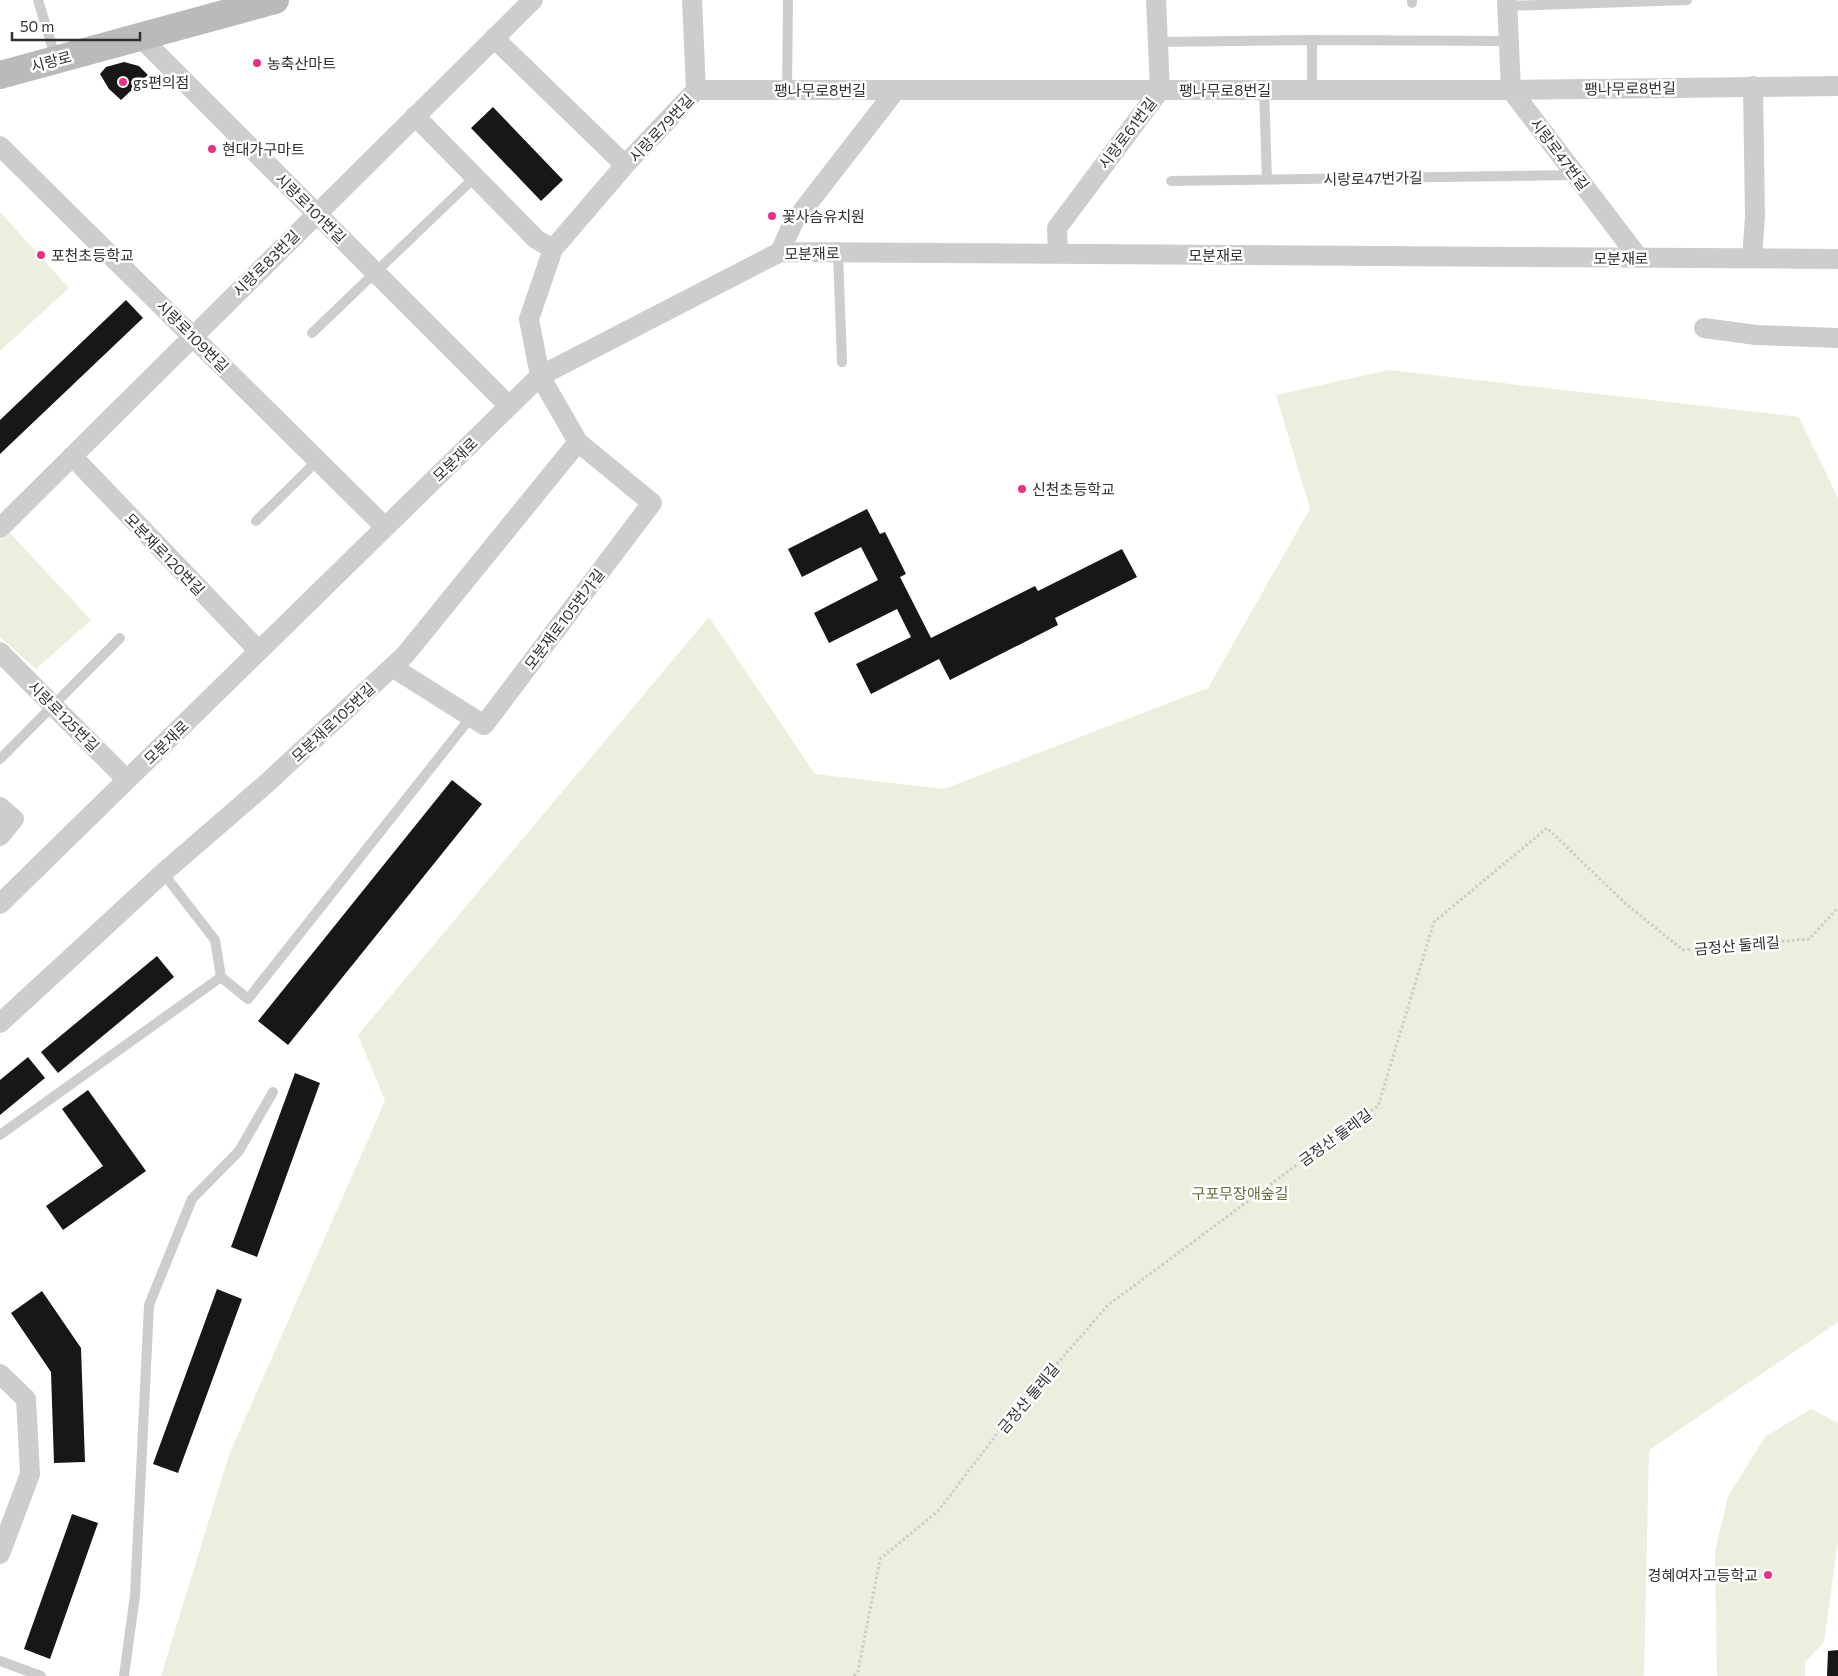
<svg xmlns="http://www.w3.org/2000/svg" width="1838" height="1676" viewBox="0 0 1838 1676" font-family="Commissioner,'Noto Sans KR',sans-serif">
  <rect width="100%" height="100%" fill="#fff"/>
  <path fill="#eceede" d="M0 212 69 288 0 351Z
    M1389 370 1799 417 1838 498V1322L1649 1450 1644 1676H161L229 1455 385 1101 358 1035 709 617 815 774 944 789 1208 688 1310 509 1276 395Z
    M9 532 91 620 36 669 0 637V540Z
    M1811 1409 1838 1423V1542L1824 1642 1805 1662V1676H1717L1715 1552 1728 1496 1765 1437Z"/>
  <path fill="#171717" d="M124 62 139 66 148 75 121 100 109 89 100 74 106 67Z
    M493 107 563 180 541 201 471 128Z
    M126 300 143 318 0 454V420Z
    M867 509 880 534 885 532 906 574 900 577 931 638 1035 586 1038 591 1122 549 1137 577 1055 618 1058 625 950 680 939 659 871 694 856 664 911 637 897 609 829 643 814 613 878 580 861 547 802 577 788 549Z
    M452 780 482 804 288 1045 258 1021Z
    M157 956 174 977 58 1073 41 1052Z
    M28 1057 45 1078 0 1115V1080Z
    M295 1073 320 1083 257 1257 231 1247Z
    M88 1090 146 1171 63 1230 46 1206 103 1166 62 1109Z
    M217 1289 242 1299 178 1473 153 1464Z
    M42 1291 81 1348 85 1462 54 1463 51 1372 11 1313Z
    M72 1514 98 1523 50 1659 24 1649Z
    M1838 1650V1676H1827L1828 1651Z"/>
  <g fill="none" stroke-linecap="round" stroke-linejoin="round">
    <path stroke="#cdcdcd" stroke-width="3" stroke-dasharray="2.5 2.5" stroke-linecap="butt" d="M854 1676 858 1671 880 1559 938 1511 1003 1426 1108 1305 1321 1147 1378 1106 1434 922 1547 828 1627 905 1683 950 1809 939 1838 908"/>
    <path stroke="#cdcdcd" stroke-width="10" d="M38 0 56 59
      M1412 0V3
      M1507 6 1687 0
      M1158 42 1312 40
      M787 90 788 0
      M1264 90 1267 180
      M1312 90V40L1509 41
      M1171 181 1575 175
      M838 252 842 362
      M312 333 475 177
      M256 521 318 460
      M0 759 120 638
      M163 873 215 940 221 977 248 999 471 717
      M0 1135 221 977
      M0 1661 41 1676
      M124 1676 135 1595 149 1305 192 1199 239 1151 273 1092"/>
    <path stroke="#cdcdcd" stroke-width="20" d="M1507 0 1511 90 1639 258
      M140 37 509 406
      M494 38 625 165
      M696 90H1511L1838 86
      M415 116 536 239 553 249
      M0 146 385 527
      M780 252 793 223 896 90
      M1058 254 1057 228 1160 90 1156 0
      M1752 258 1755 217 1753 86
      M1704 328 1756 335 1838 338
      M72 456 259 651
      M0 528 533 0
      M0 652 127 780
      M392 667 484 725 652 503 578 442
      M0 807 14 819 0 836
      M0 904 540 376 780 252 1838 259
      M0 1023 163 873 267 783 405 655 578 442 540 376 529 319 553 249 625 165 696 90 692 0
      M0 1374 26 1399 30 1474 0 1554"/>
    <path stroke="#bababa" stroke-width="28" d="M0 75 275 0"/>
  </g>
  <g fill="#eb2f82" stroke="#fff" stroke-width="2">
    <circle cx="257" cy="63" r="5"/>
    <circle cx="123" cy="82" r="5"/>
    <circle cx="212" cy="149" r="5"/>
    <circle cx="772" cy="216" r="5"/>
    <circle cx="41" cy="255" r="5"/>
    <circle cx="1022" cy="489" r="5"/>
    <circle cx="1768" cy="1575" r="5"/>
  </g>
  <g text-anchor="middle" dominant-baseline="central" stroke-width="5" stroke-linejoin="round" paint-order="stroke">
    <g font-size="15" fill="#303030" stroke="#fff">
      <text transform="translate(51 61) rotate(-15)">시랑로</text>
      <text transform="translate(1630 88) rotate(-1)">팽나무로8번길</text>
      <text x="820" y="90">팽나무로8번길</text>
      <text x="1225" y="90">팽나무로8번길</text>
      <text transform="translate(661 128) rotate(-47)">시랑로79번길</text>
      <text transform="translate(1127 133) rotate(-53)">시랑로61번길</text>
      <text transform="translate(1560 154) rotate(53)">시랑로47번길</text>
      <text transform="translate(1373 178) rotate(-1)">시랑로47번가길</text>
      <text transform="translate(311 208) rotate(45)">시랑로101번길</text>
      <text transform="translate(812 253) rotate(-1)">모분재로</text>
      <text x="1216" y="255">모분재로</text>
      <text x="1621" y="258">모분재로</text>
      <text transform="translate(266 263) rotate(-45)">시랑로83번길</text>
      <text transform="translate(193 336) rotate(45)">시랑로109번길</text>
      <text transform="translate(455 459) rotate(-44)">모분재로</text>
      <text transform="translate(165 554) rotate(46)">모분재로120번길</text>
      <text transform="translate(564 619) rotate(-53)">모분재로105번가길</text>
      <text transform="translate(64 716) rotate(45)">시랑로125번길</text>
      <text transform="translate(333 722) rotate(-43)">모분재로105번길</text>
      <text transform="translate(166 742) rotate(-44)">모분재로</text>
      <text transform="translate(1737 945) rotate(-5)">금정산 둘레길</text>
      <text transform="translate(1335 1137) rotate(-36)">금정산 둘레길</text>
      <text transform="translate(1028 1398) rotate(-50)">금정산 둘레길</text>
    </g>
    <g font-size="15" fill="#303030" stroke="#fff" text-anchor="start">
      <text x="267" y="63">농축산마트</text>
      <text x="133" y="82">gs편의점</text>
      <text x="222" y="149">현대가구마트</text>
      <text x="782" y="216">꽃사슴유치원</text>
      <text x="51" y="255">포천초등학교</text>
      <text x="1032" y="489">신천초등학교</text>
      <text x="1758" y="1575" text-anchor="end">경혜여자고등학교</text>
    </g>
    <g font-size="15" fill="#666e3c" stroke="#fff">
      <text x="1240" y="1193">구포무장애숲길</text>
    </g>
  </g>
  <path d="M12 32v8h128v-8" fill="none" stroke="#303030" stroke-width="2.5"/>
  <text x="20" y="32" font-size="15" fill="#303030" stroke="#ffffff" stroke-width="4" paint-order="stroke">50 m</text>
</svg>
